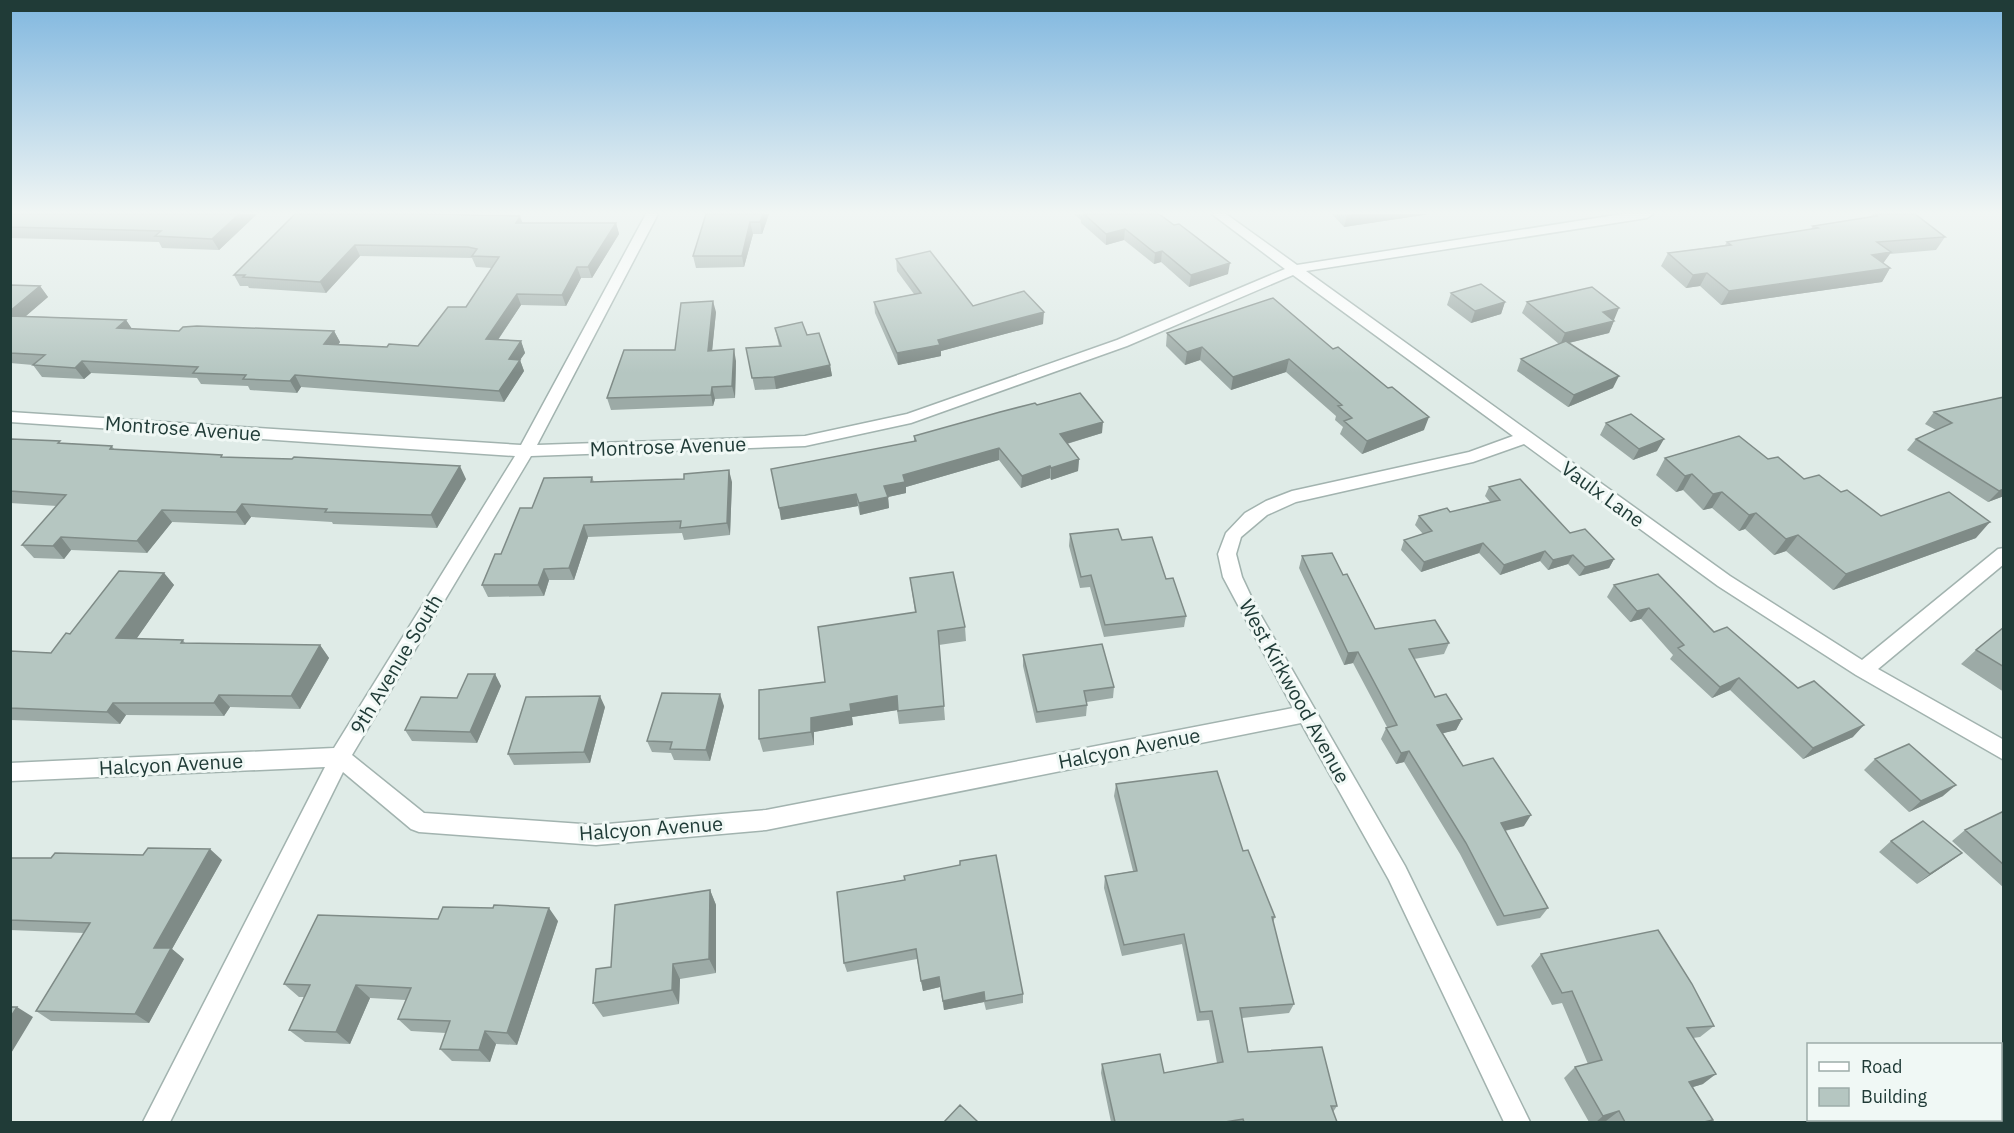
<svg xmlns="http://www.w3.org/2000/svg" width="2014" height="1133" viewBox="0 0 2014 1133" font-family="'IBM Plex Sans',sans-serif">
  <rect width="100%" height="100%" fill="#dfebe7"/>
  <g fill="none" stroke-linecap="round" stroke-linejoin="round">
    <g stroke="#a2b3af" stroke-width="3">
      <path id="minor" d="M646 214H658L537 445 805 436 907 414 1117 340 1285 269 1212 214H1226L1297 265 1622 214H1653L1647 218 1306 271 1730 576 1862 660 1998 549 2004 548V564L1878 669 2004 740V760L1856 675 1718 586 1524 444 1473 462 1296 502 1267 515 1241 537 1236 554 1242 577 1256 607 1405 866 1530 1122H1504L1389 880 1301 723 766 830 596 845 419 832 411 829 343 772 170 1122H143L325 767 10 781V763L334 748 515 456 10 422V412L521 445ZM1293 275 1513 436 1469 452 1292 491 1266 501 1245 513 1226 533 1218 554 1223 577 1293 708 766 810 596 825 424 813 352 755 531 456 805 446 911 423 1127 346Z"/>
    </g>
    <use href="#minor" fill="#fff" fill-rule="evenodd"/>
  </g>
  <path fill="#9caaa6" d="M10 214 256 215 219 250 162 248 159 242 10 238Z
    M295 214 523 223H616L619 234 592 278H581L566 306 521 305 498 340 521 341 525 353 520 360 524 371 504 402 301 387 297 393 250 390 248 386 201 384 197 378 91 373 84 379 42 377 33 365 10 363V285L40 286 48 297 26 316 126 320 132 329 179 331H334L340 342 339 344 387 347 418 346 466 307 492 268 476 267 472 258 360 256 326 293 249 288 248 286H240L234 275Z
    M706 214H769L762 234H753L744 267 696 268 693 256Z
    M1074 214H1159L1228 274 1189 287 1161 262 1154 264 1124 240 1106 245 1081 223V220Z
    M1332 214H1430L1344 227Z
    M1873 214H1915L1945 237 1936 250 1890 254 1883 263 1890 268 1882 282 1721 305 1700 286 1686 288 1661 266 1668 253 1725 245 1727 242 1811 229 1813 226 1871 216Z
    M896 259 973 306 1043 324 941 351V356L898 365 875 313 874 302 914 294 897 271Z
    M1451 293 1505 302 1501 314 1471 323 1447 305Z
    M1273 298 1424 430 1362 454 1340 434 1343 427 1335 420 1336 416 1286 372 1231 390 1200 360 1185 365 1166 346 1167 333Z
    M1527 302 1614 320 1609 333 1569 343 1613 388 1568 407 1517 371 1521 359 1559 344 1522 313Z
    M716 312 712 350 736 361 735 398 715 399 713 406 611 410 607 398 675 350Z
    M775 328 807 335 830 365 832 376 776 389 755 390 746 348 779 346Z
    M2004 397V496L1988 502 1907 450 1916 439 1936 430 1925 424 1934 412Z
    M1037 405 1102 433 1067 444 1079 459 1078 471 1051 480 1050 478 1021 488 999 460 906 487V493L888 497 889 508 860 515 858 506 781 520 914 442V436Z
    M1606 423 1657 451 1633 460 1600 435Z
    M10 440 112 446 114 449 223 457 466 479 437 528 333 524 332 522 251 517 245 525 172 522 147 553 71 550 64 559 34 558 22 545 57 506 10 503Z
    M1665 458 1768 459 1804 479 1841 492 1881 516 1976 538 1833 590 1786 551 1774 555 1745 529 1739 531 1712 508 1703 510 1683 490 1676 492 1656 475Z
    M592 477 594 482H732L730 535 684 540 682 533 588 537 574 580H549L544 596 488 597 482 585 501 554 532 508Z
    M1489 487 1614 559 1609 568 1579 576 1568 564 1548 570 1540 561 1500 575 1479 553 1421 572 1401 550 1404 540 1423 534 1415 525 1419 516 1450 512 1490 502 1485 496Z
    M1070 534 1122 540 1166 579 1186 616 1184 627 1104 637 1090 587 1080 588 1069 546Z
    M1302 556 1343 575 1375 629 1449 643 1444 654 1414 659 1435 697 1462 719 1456 730 1443 733 1463 766 1524 826 1505 831 1548 908 1540 918 1497 926 1460 854 1404 762 1396 764 1381 739 1386 728 1387 727 1353 663 1344 665 1299 568Z
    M164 573 174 585 136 639 183 640 185 643 320 645 329 658 300 709 230 707 224 716 126 715 120 724 10 720V651L51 653 70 634Z
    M910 578 965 627 966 641 939 645 945 720 899 724 897 710 852 717 853 725 814 732V745L763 752 759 739 825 682 915 612Z
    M1614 585 1714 632 1853 737 1803 759 1730 690 1712 698 1670 659 1673 655 1641 619 1630 622 1607 597Z
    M2004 627V692L1961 664 1976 650Z
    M1023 655 1114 687 1113 698 1087 702V705L1086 716 1036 723 1023 666Z
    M495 674 501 686 477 743 412 741 405 730Z
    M724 706 710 761 674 760 671 753 652 752 647 741Z
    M605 707 590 763 514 765 508 754Z
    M1875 759 1943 796 1909 812 1864 770Z
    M1116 784 1243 851 1275 917 1273 922 1294 1004 1289 1013 1242 1018 1248 1052 1337 1106 1333 1112 1337 1122H1111L1101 1073 1102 1064 1164 1073 1217 1063 1209 1020 1197 1021 1182 944 1122 956 1104 888 1105 876 1133 871 1114 796Z
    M2004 811V888L1952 841 1965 830Z
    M1891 841 1962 853 1948 863 1917 884 1879 852Z
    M10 858 222 860 172 949 184 959 149 1023 51 1021 36 1011 84 933 10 930Z
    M710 890 716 905V973L680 979 679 1004 603 1017 593 1003 611 967Z
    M837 892 1023 994V1003L986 1010 984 1002 944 1010 940 987 923 991 917 959 847 972 844 963Z
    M558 921 517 1045 496 1044 490 1062 452 1061 440 1049 446 1033 411 1031 398 1019 406 1000 370 998 350 1044 305 1042 289 1030 304 997H299L284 984Z
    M1541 954 1714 1026 1700 1037 1693 1038 1703 1084 1693 1087 1710 1122H1607L1606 1121 1603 1122H1589L1564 1078 1575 1067 1588 1064 1562 1003 1552 1005 1531 966Z"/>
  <path fill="#7f8b87" d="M239 214H256V215L219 250 212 239Z
    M763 214H769L762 234 760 222Z
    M1355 214H1430L1344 227 1347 215Z
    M520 216 524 227 516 223Z
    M750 222 753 234 744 267 742 256Z
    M616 223 619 234 592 278 588 267Z
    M1125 229 1124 240 1106 245V234Z
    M355 245 360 256 326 293 320 282Z
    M1162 251 1161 262 1154 264 1155 253Z
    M1891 252 1882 265 1872 255Z
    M1230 263 1228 274 1189 287 1191 275Z
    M577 267 581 278 566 306 562 295Z
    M1890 268 1882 282 1721 305 1729 291Z
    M1707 273 1700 286 1686 288 1693 275Z
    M40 286 48 297 13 327 10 323V311Z
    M517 294 521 305 491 350 486 339Z
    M713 301 716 312 711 362 708 351Z
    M1505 302 1501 314 1471 323 1475 311Z
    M1619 308 1614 320 1598 324 1603 312Z
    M1044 312 1043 324 941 351V356L898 365 897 353 938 340Z
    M126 320 134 332 117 328Z
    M1614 321 1609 333 1560 345 1565 333Z
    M334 331 340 342 330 355 324 344Z
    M521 341 525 353 520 360 524 371 504 402 499 391 509 359Z
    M1202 347 1200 360 1185 365 1187 352Z
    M734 349 736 361 735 398 732 386Z
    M1289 359 1286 372 1231 390 1233 377Z
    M82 361 91 373 84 379 75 368Z
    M830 365 832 376 776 389 774 377Z
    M295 375 301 387 297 393 290 381Z
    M1619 376 1613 388 1568 407 1574 395Z
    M712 387 715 399 713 406 711 395Z
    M1429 417 1424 430 1362 454 1367 441Z
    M1103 422 1102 433 1059 446 1060 434Z
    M1664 439 1657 451 1633 460 1639 449Z
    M999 448V460L906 487V493L888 497 889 508 860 515 859 503 884 486 903 475Z
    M1079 459 1078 471 1051 480V468Z
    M460 466 466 479 437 528 431 515Z
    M1050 466V478L1021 488 1022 476Z
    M729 470 732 482 730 535 727 523Z
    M1692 474 1683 490 1676 492 1685 476Z
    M2004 489V496L1988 502 1999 491Z
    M1722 492 1712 508 1703 510 1713 494Z
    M856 494 858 506 781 520 779 508Z
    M242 504 251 517 245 525 236 512Z
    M162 510 172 522 147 553 137 541Z
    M1756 513 1745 529 1739 531 1749 515Z
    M1990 522 1976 538 1833 590 1846 574Z
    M584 525 588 537 574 580 569 568Z
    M1798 535 1786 551 1774 555 1786 539Z
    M61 537 71 550 64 559 53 546Z
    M1483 543 1479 553 1421 572 1424 562Z
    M1545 551 1540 561 1500 575 1504 565Z
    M1573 555 1568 564 1548 570 1553 560Z
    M1614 559 1609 568 1579 576 1585 567Z
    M544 569 549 580 544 596 538 585Z
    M164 573 174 585 128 651 116 638Z
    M1649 608 1641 619 1630 622 1637 611Z
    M320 645 329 658 300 709 291 696Z
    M1358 652 1353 663 1344 665 1348 653Z
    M495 674 501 686 477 743 470 732Z
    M1739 678 1730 690 1712 698 1720 687Z
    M720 694 724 706 710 761 706 750Z
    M219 695 230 707 224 716 214 703Z
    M600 696 605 707 590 763 584 752Z
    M897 696 898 710 852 717 853 725 814 732V745L811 732V718L850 704Z
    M113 703 126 715 120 724 107 712Z
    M1462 719 1456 730 1432 736 1437 725Z
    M1864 725 1853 737 1803 759 1813 748Z
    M1409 751 1404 762 1396 764 1401 753Z
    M1956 785 1943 796 1909 812 1921 801Z
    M1531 815 1524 826 1494 833 1501 823Z
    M210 849 222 860 172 949 184 959 149 1023 135 1014 154 948Z
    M1962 853 1948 863 1917 884 1930 874Z
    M710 890 716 905V973L709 959Z
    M549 908 558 921 517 1045 507 1033Z
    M673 964 680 979 679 1004 672 990Z
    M939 977 940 987 923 991 921 981Z
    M356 985 370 998 350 1044 336 1032Z
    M984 992V1002L944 1010 943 1001Z
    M17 1007 33 1017 10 1055V1018Z
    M485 1031 496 1044 490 1062 479 1050Z
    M1716 1074 1703 1084 1676 1092 1689 1082Z
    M1619 1111 1606 1121 1596 1122 1603 1116Z"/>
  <path fill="#b5c6c1" stroke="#7f8b87" stroke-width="1.5" d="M10 214H239L212 239 155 236 161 231 10 227Z
    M295 214H425L520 216 516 223H616L588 267H577L562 295 517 294 486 339 521 341 509 359 520 360 499 391 295 375 290 381 243 379 246 375 193 373 198 367 82 361 75 368 33 365 45 355 10 353V316L126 320 117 328 179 331 183 327 197 326 334 331 324 344 387 347 389 344 418 346 448 307H466L499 257 472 256 477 249 468 247 355 245 320 282 243 277 245 275H234Z
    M706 214H763L760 222H750L742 256H693Z
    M1084 214H1159L1174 225 1179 224 1230 263 1191 275 1162 251 1155 253 1125 229 1106 234Z
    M1876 214H1915L1945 237 1877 242 1891 252 1872 255 1890 268 1729 291 1707 273 1693 275 1668 253 1731 245 1727 242 1818 228 1813 226 1877 216Z
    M930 251 973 306 1024 291 1044 312 938 340 940 345 897 353 874 302 921 293 896 259Z
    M1481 284 1505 302 1475 311 1451 293Z
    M10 285 40 286 10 311Z
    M1592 287 1619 308 1603 312 1614 321 1565 333 1527 302Z
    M1273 298 1333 349 1338 347 1388 388 1392 387 1429 417 1367 441 1344 421 1352 418 1338 406 1342 405 1289 359 1233 377 1202 347 1187 352 1167 333Z
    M713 301 708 351 734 349 732 386 712 387 711 395 607 398 624 350H675L681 303Z
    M802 322 807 335 819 333 830 365 774 377 752 378 746 348 781 346 775 328Z
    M1566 341 1619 376 1574 395 1521 359Z
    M1080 393 1103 422 1060 434 1079 459 1051 468 1050 466 1022 476 999 448 903 475 905 482 884 486 888 497 859 503 856 494 779 508 771 469 916 441 914 436 1000 412 1035 403 1037 405Z
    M2004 397V489L1999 491 1916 439 1952 423 1934 412Z
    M1631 414 1664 439 1639 449 1606 423Z
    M1739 436 1768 459 1778 457 1804 479 1819 475 1841 492 1847 490 1881 516 1949 492 1990 522 1846 574 1798 535 1786 539 1756 513 1749 515 1722 492 1713 494 1692 474 1685 476 1665 458Z
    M11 439 60 441 58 443 112 446 110 449 222 455 221 457 292 459 294 457 460 466 431 515 325 512 327 509 242 504 236 512 162 510 137 541 61 537 53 546 22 545 66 495 10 491Z
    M729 470 727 523 680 528 681 521 584 525 569 568 544 569 538 585H482L495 554H501L520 508H532L544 478 592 477 591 482 684 479V474Z
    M1520 479 1570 533 1585 529 1614 559 1585 567 1573 555 1553 560 1545 551 1504 565 1483 543 1424 562 1404 540 1432 531 1419 516 1447 508 1450 512 1500 500 1489 487Z
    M1118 529 1122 540 1152 537 1166 579 1173 578 1186 616 1105 625 1091 575 1081 577 1070 534Z
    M1332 553 1343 575 1347 574 1375 629 1435 620 1449 643 1409 649 1435 697 1446 694 1462 719 1437 725 1463 766 1493 758 1531 815 1501 823 1548 908 1504 916 1466 843 1409 751 1401 753 1386 728 1397 725 1358 652 1348 653 1302 556Z
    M119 571 164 573 116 638 183 640 181 643 320 645 291 696 219 695 214 703H113L107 712 10 708V651L51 653 66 633 70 634Z
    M953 572 965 627 938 631 944 706 898 711 897 696 850 704 851 711 811 718V732L759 739V690L825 682 818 627 916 612 910 578Z
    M1658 574 1714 632 1727 627 1798 688 1814 681 1864 725 1813 748 1739 678 1720 687 1678 648 1684 645 1649 608 1637 611 1614 585Z
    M2004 627V667L1976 650Z
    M1102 644 1114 687 1084 691 1087 705 1037 712 1023 655Z
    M468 674H495L470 732 405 730 421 697 457 698Z
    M662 693 720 694 706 750 670 749 672 742 647 741Z
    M600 696 584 752 508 754 526 697Z
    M1909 744 1956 785 1921 801 1875 759Z
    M1217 771 1243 851 1248 850 1275 917H1272L1294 1004 1240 1008 1248 1052 1322 1047 1337 1106H1331L1337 1122H1244L1243 1119 1225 1122H1115L1102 1064 1160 1054 1164 1073 1223 1062 1212 1011 1200 1012 1184 934 1124 945 1105 876 1137 871 1116 784Z
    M2004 811V865L1965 830Z
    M1923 821 1962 853 1930 874 1891 841Z
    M148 848 210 849 154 948H171L135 1014 36 1011 90 923 10 920V858H51L55 853 143 855Z
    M996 855 1023 994 985 1001 984 992 943 1001 939 977 921 981 916 949 844 963 837 892 905 880 904 876 960 865V861Z
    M710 890 709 959 673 964 672 990 593 1003 596 969 611 967 615 905Z
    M494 905 549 908 507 1033 485 1031 479 1050 440 1049 450 1021 398 1019 411 988 356 985 336 1032 289 1030 310 985 284 984 318 915 438 919 443 907 493 908Z
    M1658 930 1692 984 1714 1026 1687 1028 1716 1074 1689 1082 1713 1120 1704 1122H1625L1619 1111 1603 1116 1575 1067 1602 1060 1572 991 1562 993 1541 954Z
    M10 1007H17L10 1018Z
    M960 1105 978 1122H944Z"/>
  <linearGradient id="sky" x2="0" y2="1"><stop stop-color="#80b7df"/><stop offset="0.57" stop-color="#f1f6f4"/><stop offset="1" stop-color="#f1f6f4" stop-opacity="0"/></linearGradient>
  <rect width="2014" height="373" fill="url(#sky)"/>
  <g text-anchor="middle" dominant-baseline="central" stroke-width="6" stroke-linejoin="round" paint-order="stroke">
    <g font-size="20" fill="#203b37" stroke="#f0f8f5">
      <text transform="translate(183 428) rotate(4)">Montrose Avenue</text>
      <text transform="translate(668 446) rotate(-2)">Montrose Avenue</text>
      <text transform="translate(1603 494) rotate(36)">Vaulx Lane</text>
      <text transform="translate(396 664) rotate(-59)">9th Avenue South</text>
      <text transform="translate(1295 691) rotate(61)">West Kirkwood Avenue</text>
      <text transform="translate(1129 748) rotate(-11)">Halcyon Avenue</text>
      <text transform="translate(171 764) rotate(-3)">Halcyon Avenue</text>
      <text transform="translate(651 828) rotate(-4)">Halcyon Avenue</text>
    </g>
  </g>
  <rect width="2014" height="1133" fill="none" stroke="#203b37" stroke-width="24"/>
  <rect x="1807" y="1043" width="195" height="78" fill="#f0f8f5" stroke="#9daca9" stroke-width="1.5"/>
  <rect x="1819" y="1062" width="30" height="9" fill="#ffffff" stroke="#9daca9" stroke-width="1.5"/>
  <text x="1861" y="1073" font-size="18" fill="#203b37">Road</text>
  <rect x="1819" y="1088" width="30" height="18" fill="#b5c6c1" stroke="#9daca9" stroke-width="1.5"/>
  <text x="1861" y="1103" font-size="18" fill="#203b37">Building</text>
</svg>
